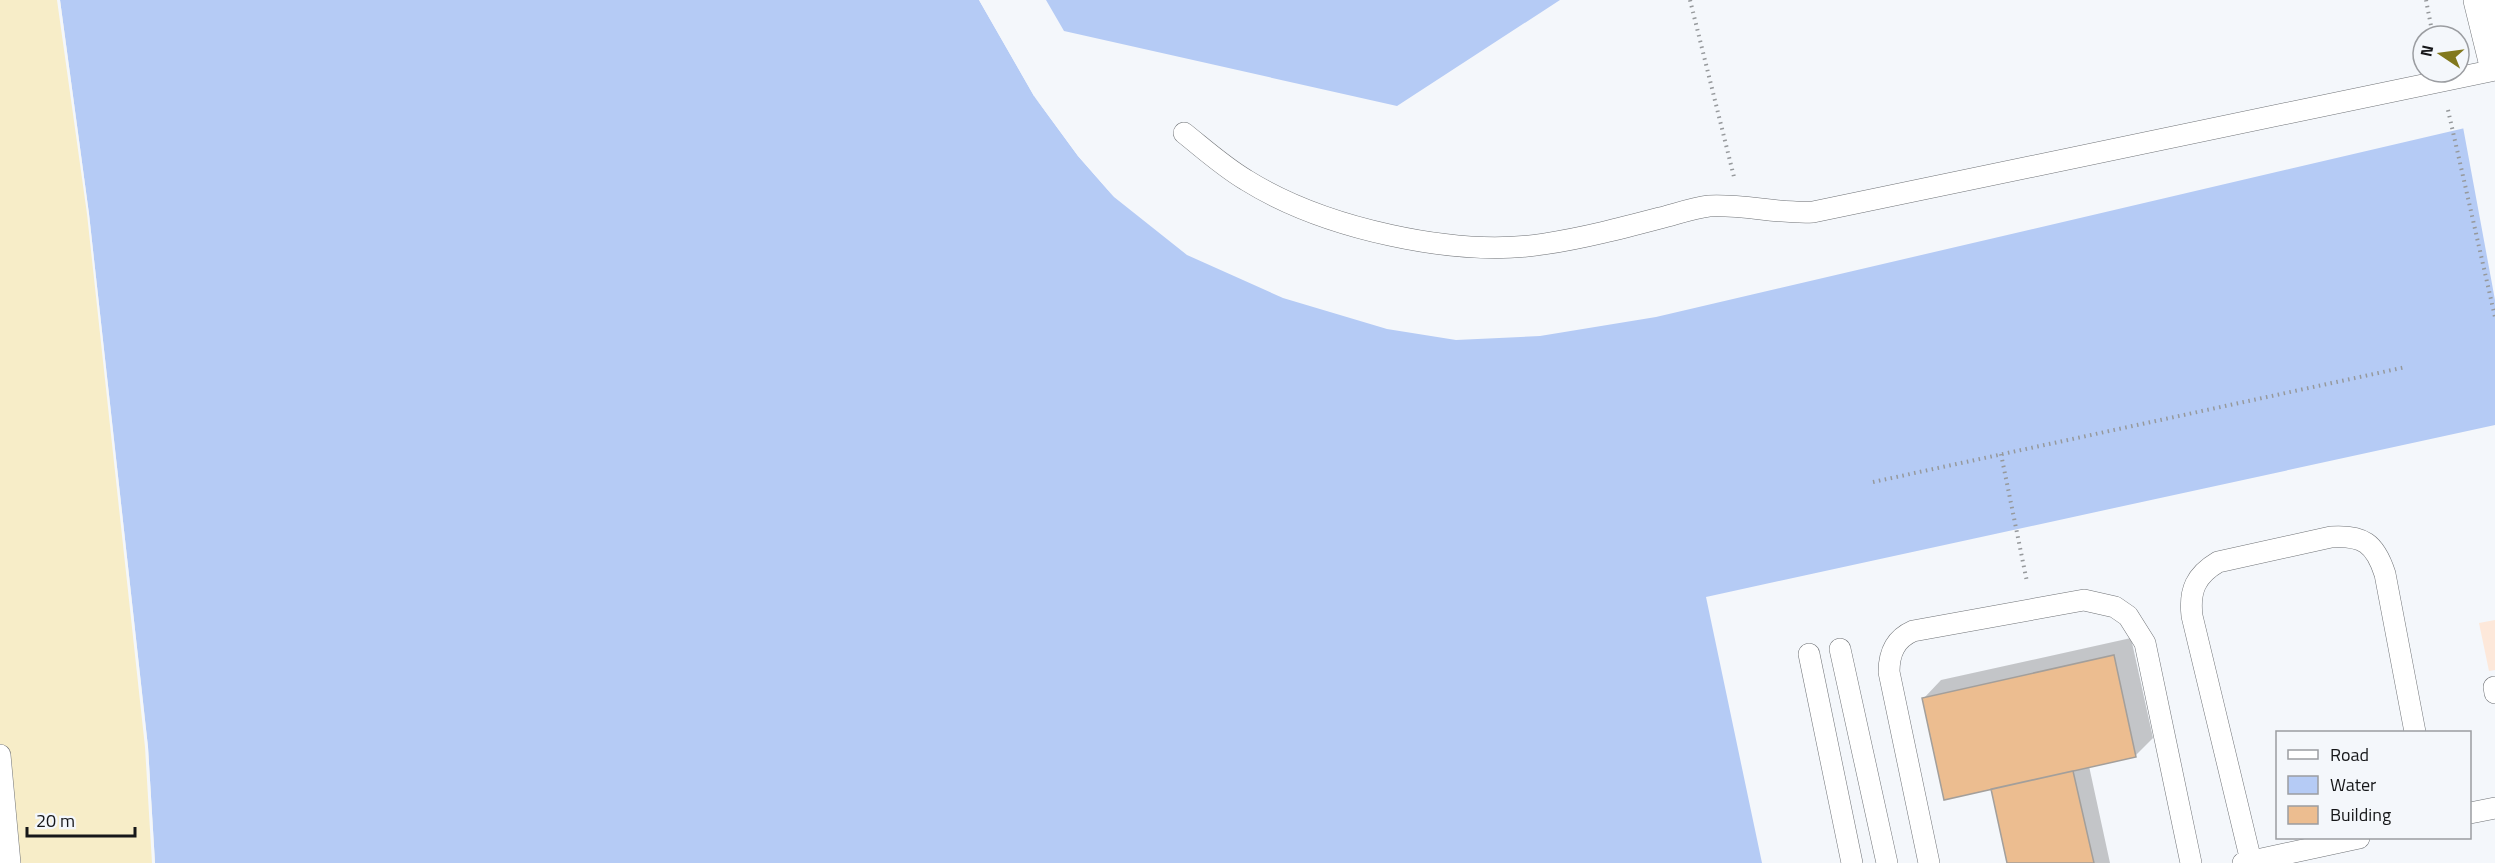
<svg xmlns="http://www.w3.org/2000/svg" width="2495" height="863" viewBox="0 0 2495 863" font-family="'Titillium Web',sans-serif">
  <rect width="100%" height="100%" fill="#f4f7fb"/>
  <path fill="#fde8da" d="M2495 620V670L2489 671 2479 623Z"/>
  <path fill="#f7edc8" d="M0 0H60L89 214 148 747 155 863H0Z"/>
  <path fill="#b5cbf5" d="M60 0H979L1034 96 1078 156 1114 197 1187 255 1283 298 1387 329 1456 340 1540 336 1656 317 2495 121V425L1706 597 1762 863H155L148 747 89 214Z
    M1046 0H1560L1397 106 1064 31Z"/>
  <path fill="#f4f7fb" d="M57 0H60L89 214 148 747 155 863H152L145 747 87 214Z
    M979 0H982L1035 92 1034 96 1114 197 1078 156 1034 96Z
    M2495 118V300L2463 127Z"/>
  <path fill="#0003" d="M2131 638 2153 738 2135 756 2089 766 2110 863H2009L1992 788 1924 698 1941 680Z"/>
  <path fill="#ecbd90" stroke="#a39f9b" stroke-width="1.5" d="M2114 655 2136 757 1944 800 1922 698Z
    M2073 771 2094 863H2007L1991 789Z"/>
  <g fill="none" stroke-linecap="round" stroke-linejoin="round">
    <g stroke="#6f7276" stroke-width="22">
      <path id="service" d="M1184 133C1204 149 1224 167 1246 180 1323 228 1455 258 1544 244 1584 238 1622 228 1660 218 1676 214 1693 208 1709 206 1744 204 1778 214 1813 212L2495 70
        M1840 649 1887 863
        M1809 654 1852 863
        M2494 687 2495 693
        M0 755 10 863
        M2470 813 2495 808
        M2251 861 2192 616C2189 590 2196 575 2218 562L2331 537C2363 535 2375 543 2385 574L2415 732
        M1929 863 1889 672C1889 653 1895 639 1913 631L2084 600 2115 607 2128 616 2145 643 2191 863
        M2243 863 2359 838"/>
    </g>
    <g stroke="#6f7276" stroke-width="34">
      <path id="tertiary" d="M2480 0 2495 61"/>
    </g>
    <path stroke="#96999c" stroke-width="4" stroke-dasharray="1.5 4.5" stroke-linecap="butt" d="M1690 0 1734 177
      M2426 0 2433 36
      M2448 110 2495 317
      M2001 454 2027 582
      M1873 482 2406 367"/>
    <use href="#service" stroke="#fff" stroke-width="21"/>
    <use href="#tertiary" stroke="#fff" stroke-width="33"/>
  </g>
  <rect x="2276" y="731" width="195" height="108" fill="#f4f7fb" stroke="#9b9da1" stroke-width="1.5"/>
  <rect x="2288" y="750" width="30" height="9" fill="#ffffff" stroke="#9b9da1" stroke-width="1.5"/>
  <text x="2330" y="761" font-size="18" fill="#161719">Road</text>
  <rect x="2288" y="776" width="30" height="18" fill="#b5cbf5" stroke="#9b9da1" stroke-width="1.5"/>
  <text x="2330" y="791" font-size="18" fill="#161719">Water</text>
  <rect x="2288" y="806" width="30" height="18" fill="#ecbd90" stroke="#9b9da1" stroke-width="1.5"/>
  <text x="2330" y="821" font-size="18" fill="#161719">Building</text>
  <g transform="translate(2441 54) rotate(283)"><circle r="28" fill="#f4f7fb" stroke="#9b9da1" stroke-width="1.5"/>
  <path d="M0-4.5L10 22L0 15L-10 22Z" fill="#82781c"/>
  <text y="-9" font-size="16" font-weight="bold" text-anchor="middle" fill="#161719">N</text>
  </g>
  <path d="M27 827v9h108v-9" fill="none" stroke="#161719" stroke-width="3"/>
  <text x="36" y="827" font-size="18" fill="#161719" stroke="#f4f7fb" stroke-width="4.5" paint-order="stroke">20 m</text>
</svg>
